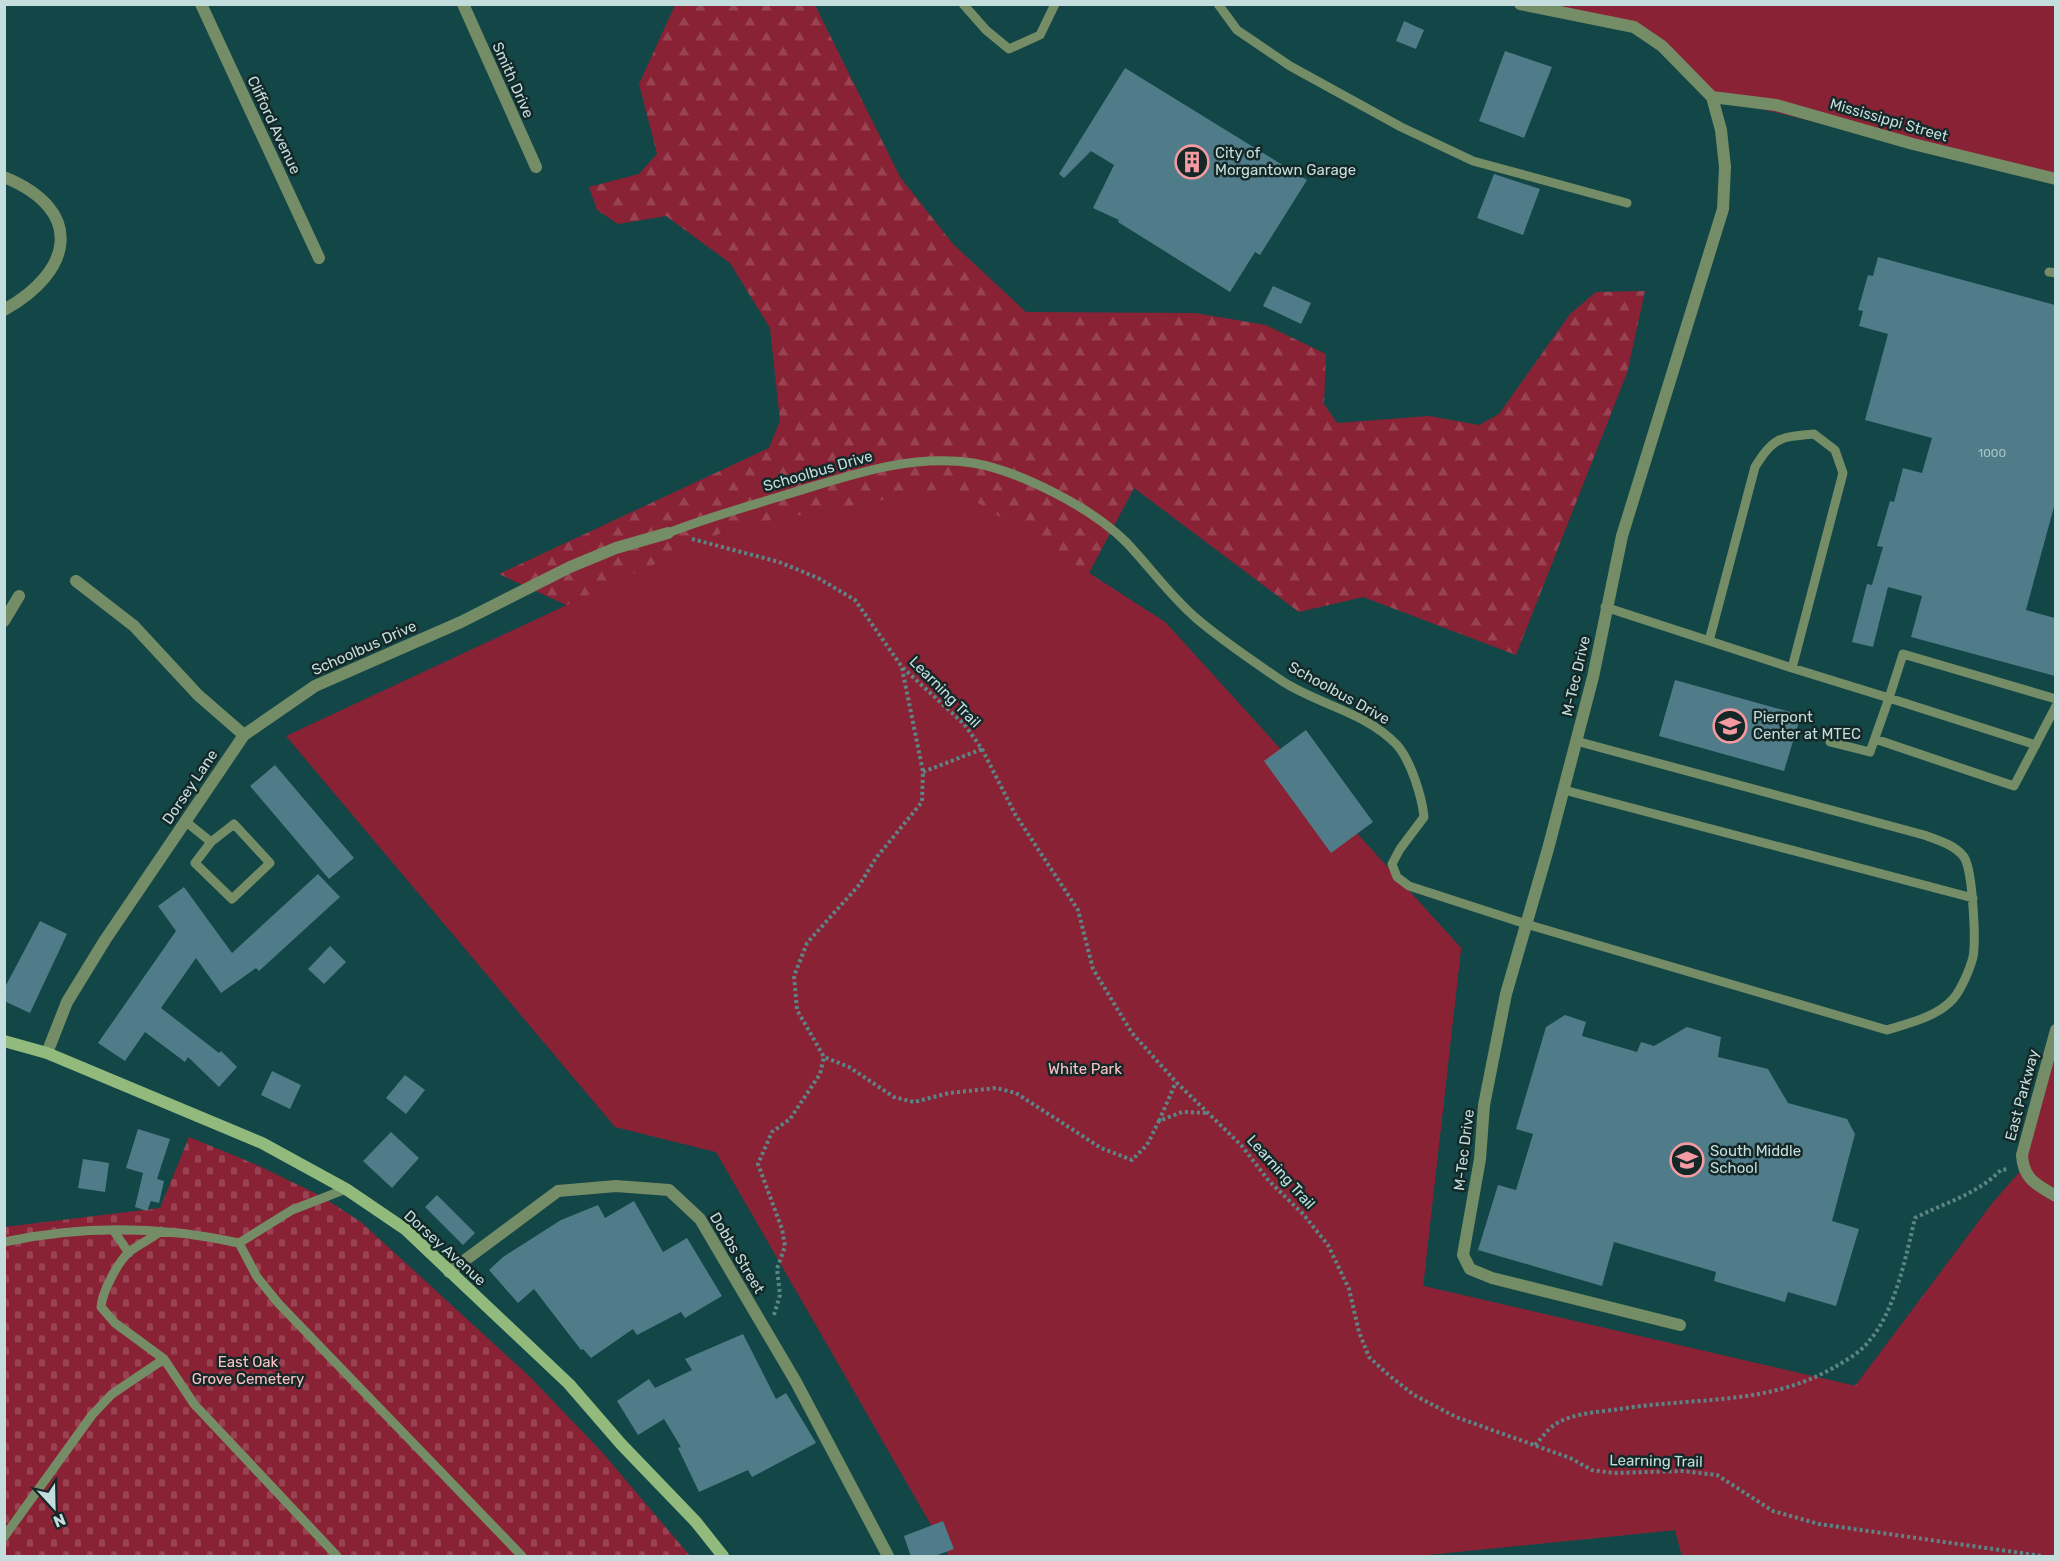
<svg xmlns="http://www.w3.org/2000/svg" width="2060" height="1561" viewBox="0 0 2060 1561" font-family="Rubik,sans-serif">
  <defs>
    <pattern id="forest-firs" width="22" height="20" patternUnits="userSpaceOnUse" patternTransform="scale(1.5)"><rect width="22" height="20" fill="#892235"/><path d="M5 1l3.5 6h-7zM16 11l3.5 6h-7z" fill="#984252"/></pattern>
    <pattern id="cemetery-stones" width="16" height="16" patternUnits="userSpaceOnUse" patternTransform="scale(1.5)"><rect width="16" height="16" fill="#892235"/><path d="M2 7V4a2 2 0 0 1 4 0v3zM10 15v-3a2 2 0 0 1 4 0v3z" fill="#984252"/></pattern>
  </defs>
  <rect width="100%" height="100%" fill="#134646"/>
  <path fill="url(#forest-firs)" d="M675 5H815L900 177 953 244 1026 312 1195 313 1266 325 1326 354 1324 404 1337 423 1429 416 1479 425 1499 414 1570 314 1596 292 1645 291 1627 373 1516 655 1363 597 1299 612 1134 488 1089 573 1165 622 1461 948 1423 1286 1855 1386 1994 1201 2055 1556H1682L1675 1530 1416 1556H949L717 1152 648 1135 597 646 566 605 499 574 769 448 780 421 770 328 730 263 666 216 618 224 597 210 589 187 639 174 657 154 639 84Z"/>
  <path fill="url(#cemetery-stones)" d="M189 1137 257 1165 321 1196 361 1222 529 1376 602 1452 690 1556H5L4 1227 160 1208Z"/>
  <path fill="#892235" d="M1544 5H2055V180L1712 97 1634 27Z
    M953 487 1165 622 1461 948 1423 1286 1856 1386 1994 1201 2022 1169 2055 1029V1556H1682L1675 1530 1416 1556H949L716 1152 615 1127 286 736 734 527Z"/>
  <path fill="#4f7c88" d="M1404 21 1424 30 1416 49 1396 41Z
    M1505 51 1552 67 1524 138 1479 121Z
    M1125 68 1307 180 1260 255 1255 252 1230 292 1118 222 1119 220 1093 208 1114 165 1091 151 1064 178 1059 174Z
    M1494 174 1540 189 1523 235 1477 218Z
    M1878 257 2055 305V503L2026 610 2055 618V676L1911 637 1922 596 1888 587 1873 647 1852 642 1867 584 1872 585 1883 547 1877 546 1890 501 1894 502 1903 468 1922 473 1932 438 1865 420 1888 334 1859 326 1863 311 1858 310 1868 275 1873 276Z
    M1273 286 1311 303 1301 324 1263 306Z
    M1675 680 1801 715 1784 771 1659 736Z
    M1306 730 1373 822 1331 853 1264 761Z
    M275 765 354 858 329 879 250 786Z
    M318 874 340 897 259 971 256 968 221 993 196 958 161 1008 219 1053 221 1051 237 1067 219 1087 188 1057 185 1062 145 1032 125 1061 98 1043 176 931 158 906 184 887 232 953Z
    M40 921 67 934 30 1013 4 1001V989Z
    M330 946 346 962 324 984 308 969Z
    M1565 1015 1586 1022 1582 1036 1637 1052 1641 1042 1654 1046 1687 1027 1721 1037 1718 1057 1768 1069 1788 1103 1847 1119 1855 1134 1832 1221 1859 1229 1836 1306 1788 1292 1785 1302 1714 1281 1716 1272 1614 1242 1602 1286 1478 1250 1498 1185 1516 1190 1533 1134 1516 1129 1546 1027Z
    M272 1071 301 1085 290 1109 261 1095Z
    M405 1075 425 1090 406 1114 386 1098Z
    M138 1129 170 1139 157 1179 164 1181 159 1203 151 1201 147 1211 135 1207 143 1173 126 1168Z
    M391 1132 419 1158 392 1188 363 1161Z
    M83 1159 109 1163 105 1192 78 1188Z
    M437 1195 475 1233 463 1245 425 1207Z
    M634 1201 663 1252 687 1238 722 1296 685 1318 681 1312 637 1335 633 1329 591 1358 583 1349 581 1350 534 1289 518 1303 489 1270 503 1257 561 1220 598 1205 605 1218Z
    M743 1334 776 1399 786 1393 816 1443 752 1477 748 1470 699 1492 678 1448 681 1447 664 1419 638 1435 617 1401 649 1379 655 1388 692 1370 685 1359Z
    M943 1521 954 1549 932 1557H911L904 1536Z"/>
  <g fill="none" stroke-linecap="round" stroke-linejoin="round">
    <path stroke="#5d8585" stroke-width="4" stroke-dasharray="3 3" stroke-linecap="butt" d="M692 539 779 562 818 578 855 600 902 667 964 724 982 749 1015 814 1078 910 1093 969 1132 1033 1176 1082 1241 1145 1269 1181 1303 1214 1328 1245 1349 1289 1359 1332 1369 1357 1391 1377 1414 1395 1456 1417 1570 1458 1592 1470 1614 1473 1682 1471 1717 1475 1773 1511 1819 1524 2042 1556
      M902 668 923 772 922 802 876 858 860 884 807 943 794 976 797 1010 824 1057 849 1067 894 1097 914 1102 949 1093 996 1088 1016 1093 1101 1148 1132 1160 1147 1145 1159 1121 1182 1112 1207 1113
      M923 772 982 749
      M1159 1121 1176 1082
      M774 1315 780 1295 777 1269 785 1246 782 1229 758 1164 772 1132 790 1119 820 1074 824 1057
      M1535 1445C1541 1439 1547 1430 1554 1425 1572 1413 1599 1412 1620 1409 1693 1397 1766 1406 1833 1368 1845 1361 1860 1353 1869 1341 1895 1312 1906 1256 1915 1218 1946 1202 1976 1195 2001 1170L2008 1169"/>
    <path stroke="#758d67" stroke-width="9" d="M963 4 986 30 1009 49 1040 35 1055 4
      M1218 4 1237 30 1290 66 1401 127 1473 161 1627 203
      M2049 272 2056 273
      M668 533C706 518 746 507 785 495 845 477 909 453 973 463 1020 471 1092 508 1126 542 1150 567 1170 596 1197 619 1223 641 1254 662 1282 681 1319 705 1366 712 1397 745 1411 761 1422 797 1424 817L1400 849 1392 864 1397 877 1409 886 1526 924 1887 1030C1909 1023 1937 1017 1953 999 1961 990 1970 969 1973 957 1976 941 1973 871 1964 857 1955 845 1938 840 1924 835L1576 741
      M1605 607 1792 668 1843 473 1835 450 1814 434C1780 437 1773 437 1755 467L1709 641
      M1792 668 1889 698 1870 752 1830 742
      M1875 739 2014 786 2056 706
      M2036 745 1889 698 1903 654 2056 699
      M1564 790 1973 898
      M185 821 211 842 195 863 232 899 270 863 234 824 211 842
      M113 1230 129 1253
      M161 1231C151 1239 138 1245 129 1252 118 1262 102 1292 101 1307L115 1323 164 1359 194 1404 337 1556
      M4 1242C83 1225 161 1226 239 1243L257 1277 279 1304 522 1556
      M239 1243 292 1210 346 1189
      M4 1537 92 1415 112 1394 164 1359"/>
    <path stroke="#758d67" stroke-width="12" d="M201 4 319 258
      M463 4 536 167
      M1520 4 1634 27 1662 46 1712 97 1721 130 1725 167 1723 209 1622 536 1593 677 1548 849 1506 994 1484 1105 1480 1159 1463 1255 1470 1269 1492 1278 1680 1325
      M1712 97 1776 105 1913 144 2056 179
      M4 177C85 210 74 271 4 310
      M76 581 134 626 198 695 244 735
      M4 621 19 596
      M2056 1030 2022 1155C2023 1179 2037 1185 2056 1196
      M47 1053 67 1002 105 940 244 735 315 686 461 622 570 567 616 548 668 533
      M449 1272 558 1191 616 1186 669 1190 700 1219 796 1382 888 1556"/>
    <path stroke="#92ba7d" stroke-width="12" d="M4 1041 47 1053 262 1143 346 1189 405 1229 569 1384 621 1444 696 1522 723 1556"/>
  </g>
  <defs>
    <g id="building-ring" transform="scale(1.725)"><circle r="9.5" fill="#142828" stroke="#f49aa1" stroke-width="1.5"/><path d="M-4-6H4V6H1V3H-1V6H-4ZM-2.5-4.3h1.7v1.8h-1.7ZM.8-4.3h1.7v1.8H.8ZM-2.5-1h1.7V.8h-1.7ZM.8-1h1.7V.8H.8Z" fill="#f49aa1"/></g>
    <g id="university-ring" transform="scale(1.725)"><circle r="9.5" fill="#142828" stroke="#f49aa1" stroke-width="1.5"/><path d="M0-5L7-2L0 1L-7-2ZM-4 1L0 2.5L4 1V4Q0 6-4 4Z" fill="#f49aa1"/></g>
    <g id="school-ring" transform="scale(1.725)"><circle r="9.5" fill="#142828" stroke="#f49aa1" stroke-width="1.5"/><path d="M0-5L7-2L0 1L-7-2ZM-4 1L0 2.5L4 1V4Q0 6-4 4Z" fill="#f49aa1"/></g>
  </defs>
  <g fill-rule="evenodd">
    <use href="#building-ring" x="1192" y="162"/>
    <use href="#university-ring" x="1730" y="726"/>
    <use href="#school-ring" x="1687" y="1160"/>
  </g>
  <g text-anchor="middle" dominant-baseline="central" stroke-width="5" stroke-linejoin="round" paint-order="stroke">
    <g font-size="12" fill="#a7c5c8">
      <text x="1992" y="453">1000</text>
    </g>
    <g font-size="15" fill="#c4dddd" stroke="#142828">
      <text transform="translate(513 80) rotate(66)">Smith Drive</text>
      <text transform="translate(1889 120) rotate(16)">Mississippi Street</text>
      <text transform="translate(274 125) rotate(65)">Clifford Avenue</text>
      <text transform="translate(818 471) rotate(-16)">Schoolbus Drive</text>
      <text transform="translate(364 648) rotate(-24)">Schoolbus Drive</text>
      <text transform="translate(1576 676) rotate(-77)">M-Tec Drive</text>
      <text transform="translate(945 692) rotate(45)">Learning Trail</text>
      <text transform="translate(1339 693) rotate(29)">Schoolbus Drive</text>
      <text transform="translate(190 787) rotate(-56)">Dorsey Lane</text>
      <text transform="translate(2022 1095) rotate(-75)">East Parkway</text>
      <text transform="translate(1464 1150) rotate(-83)">M-Tec Drive</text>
      <text transform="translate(1281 1172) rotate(48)">Learning Trail</text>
      <text transform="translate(445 1248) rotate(42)">Dorsey Avenue</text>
      <text transform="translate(737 1253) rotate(59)">Dobbs Street</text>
      <text transform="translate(1656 1461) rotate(1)">Learning Trail</text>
    </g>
    <g font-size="15" fill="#c4dddd" stroke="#142828" text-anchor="start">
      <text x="1215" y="153">City of<tspan x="1215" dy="17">Morgantown Garage</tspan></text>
      <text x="1753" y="717">Pierpont<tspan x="1753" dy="17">Center at MTEC</tspan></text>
      <text x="1710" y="1151">South Middle<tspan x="1710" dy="17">School</tspan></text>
    </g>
    <g font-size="15" fill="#fbc0c3" stroke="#142828">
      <text x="1085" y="1069">White Park</text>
      <text x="248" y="1362">East Oak<tspan x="248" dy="17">Grove Cemetery</tspan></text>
    </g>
  </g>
  <rect width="2060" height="1561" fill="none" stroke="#c4dddd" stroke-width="12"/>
  <g transform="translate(54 1507) rotate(158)" stroke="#142828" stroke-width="4.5" paint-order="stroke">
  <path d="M0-4.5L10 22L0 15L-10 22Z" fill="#c4dddd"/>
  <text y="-9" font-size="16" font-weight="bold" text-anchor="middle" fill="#c4dddd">N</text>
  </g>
</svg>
